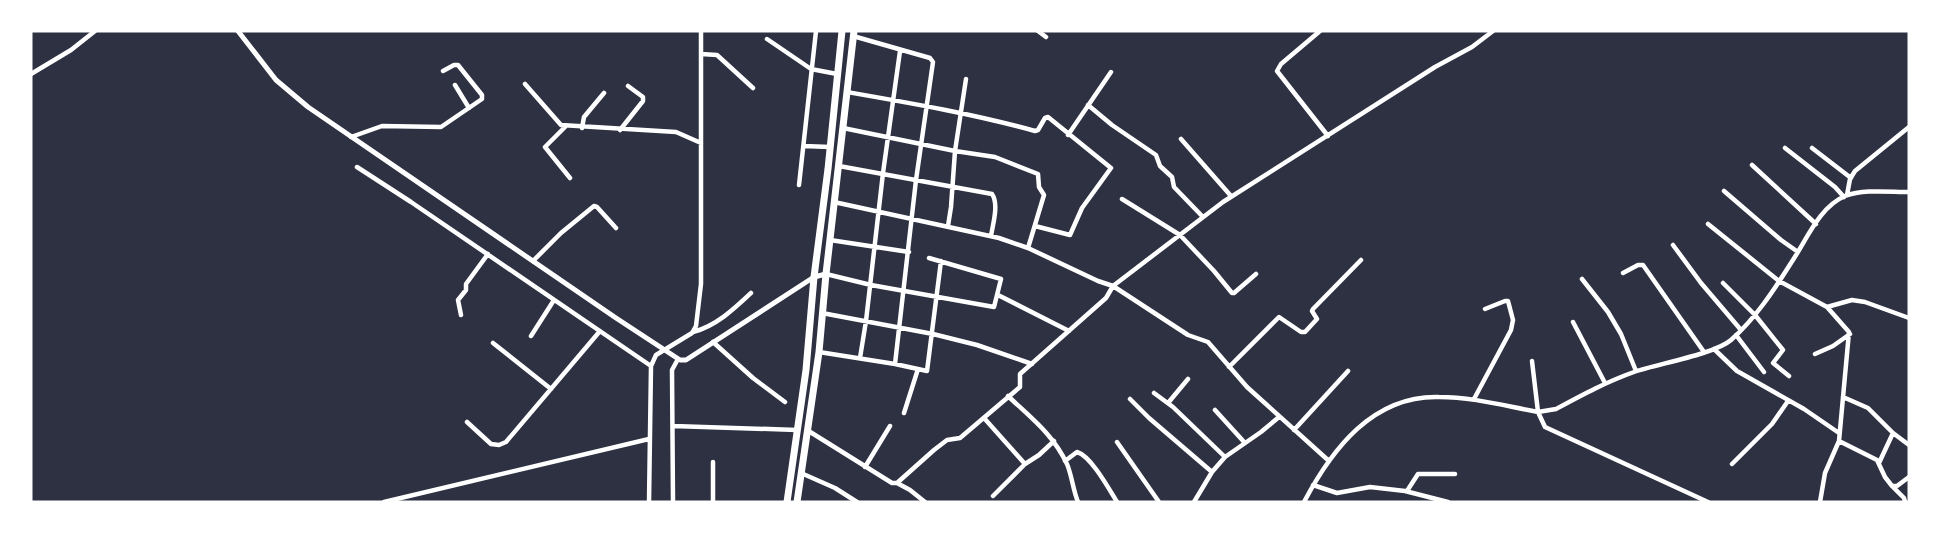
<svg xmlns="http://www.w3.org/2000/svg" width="1940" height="533" viewBox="0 0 1940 533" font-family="Montserrat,sans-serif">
  <rect width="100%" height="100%" fill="#2d3142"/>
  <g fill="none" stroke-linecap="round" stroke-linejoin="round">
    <path stroke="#fff" stroke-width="4.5" d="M1038 31 1046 37
      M1320 31 1281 64 1277 71 1328 136
      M853 36 930 58 933 62 916 180 895 364
      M767 39 811 69 837 74
      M701 54 717 55 753 88
      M31 74 71 50 95 31
      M525 84 561 125 676 132 701 143
      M455 85 469 108
      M847 92C910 103 974 114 1035 131L1038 130 1045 118 1048 117 1111 168 1082 208 1070 235 1035 226
      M1088 105 1112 125 1156 155 1160 166 1172 177 1174 187 1203 217
      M565 127 545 147 570 178
      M582 128 584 117 604 93
      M843 128 955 151 995 157 1038 174 1039 187 1044 195 1028 248
      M620 130 643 101V97L628 86
      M1068 135 1111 72
      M351 137 382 126 441 127 482 99V95L458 65H454L443 71
      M1181 139 1231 196
      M804 146 830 147
      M1785 148 1835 187 1844 197
      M1812 148 1851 178
      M1752 165 1816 224
      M839 166 992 194C999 204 993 224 991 236
      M357 167 411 202 651 366
      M799 185 816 31
      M1724 191 1781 240 1798 252
      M1847 195 1850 179 1855 171 1909 127
      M1122 199 1180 235 1214 271 1232 293H1234L1256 274
      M834 202 999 238 1028 248 1098 281 1113 286 1223 202 1435 67 1472 47 1493 31
      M1708 224 1779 281 1827 307 1849 332 1839 441 1825 473 1820 502
      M948 226 951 207 955 151 966 79
      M830 240 909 252
      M1673 245 1701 283 1741 330
      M533 261 561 233 594 206 597 207 616 228
      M1623 273 1638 265H1643L1704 352
      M826 274 871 285 994 307 1001 279 929 258
      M1582 279 1608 312 1621 334 1636 371
      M1723 283 1755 315 1783 350 1773 363 1789 376
      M998 295 1069 331
      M1827 307 1852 300 1865 302 1909 318
      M822 313 933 334 977 345 1032 364
      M461 315 458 300 466 290V284L488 254
      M1573 322 1605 383
      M693 332C716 326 734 309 751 293
      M1736 335 1764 372
      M531 336 554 300
      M713 342 753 378 785 402
      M493 343 551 389
      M1714 349 1737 371 1804 409 1839 433
      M819 352 895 364 927 371 941 261
      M1815 354 1833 346 1850 334
      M860 358 866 321 883 173 900 51
      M1532 361 1538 412 1545 427 1708 502
      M1229 367 1279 317 1301 332H1305L1317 319 1312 311 1313 309 1361 260
      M1154 393 1173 407 1225 457
      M1008 396C1031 418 1053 434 1067 464 1072 476 1073 490 1078 502
      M1843 397 1868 408 1893 433 1909 445
      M1130 399 1149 418 1212 472
      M1474 399 1511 330 1513 320 1508 301H1505L1485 309
      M1168 403 1188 379
      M1215 410 1245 443
      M904 413 918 369
      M984 418 1025 464
      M467 422 491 444 499 445 506 442 600 331
      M673 426 797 430
      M807 430 892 483H897L934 450 947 440 960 438 1020 387V374L1106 298 1113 286 1188 335 1208 342 1247 387 1329 461
      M1294 430 1348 371
      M1839 441 1877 460 1885 477 1892 486H1897L1909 477
      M1117 442 1159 502
      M1065 461 1077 452C1091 456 1109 489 1117 502
      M713 462V502
      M1879 463 1893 433
      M1732 464 1772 424 1788 401
      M865 467 890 426
      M801 473 835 488 857 502
      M897 483 910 490 925 502
      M1313 485 1337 493 1370 487 1405 491 1448 502
      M1892 486 1904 498 1905 502
      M1407 491 1418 474H1455
      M993 496 1025 464 1039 455 1054 441
      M384 502 649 439
      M649 502 651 366 656 355 692 333 696 326 701 284V31
      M673 502 672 370 678 359
      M1194 502 1212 472 1225 457 1261 432 1279 417
      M1304 502C1332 449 1373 395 1439 397 1473 397 1505 406 1538 412L1556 409C1582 395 1606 382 1634 372 1657 364 1715 354 1731 340 1755 319 1774 290 1791 263 1806 241 1819 207 1845 196 1864 189 1889 192 1909 192"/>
    <path stroke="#fff" stroke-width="5" d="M238 31 276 80 308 107 616 318 680 360H686L814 277 826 274"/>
    <path stroke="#fff" stroke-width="7" d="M787 502 806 370 814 277 828 169 842 31
      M797 502 819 352 826 274 854 31"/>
  </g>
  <rect width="1940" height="533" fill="none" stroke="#ffffff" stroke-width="65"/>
</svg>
